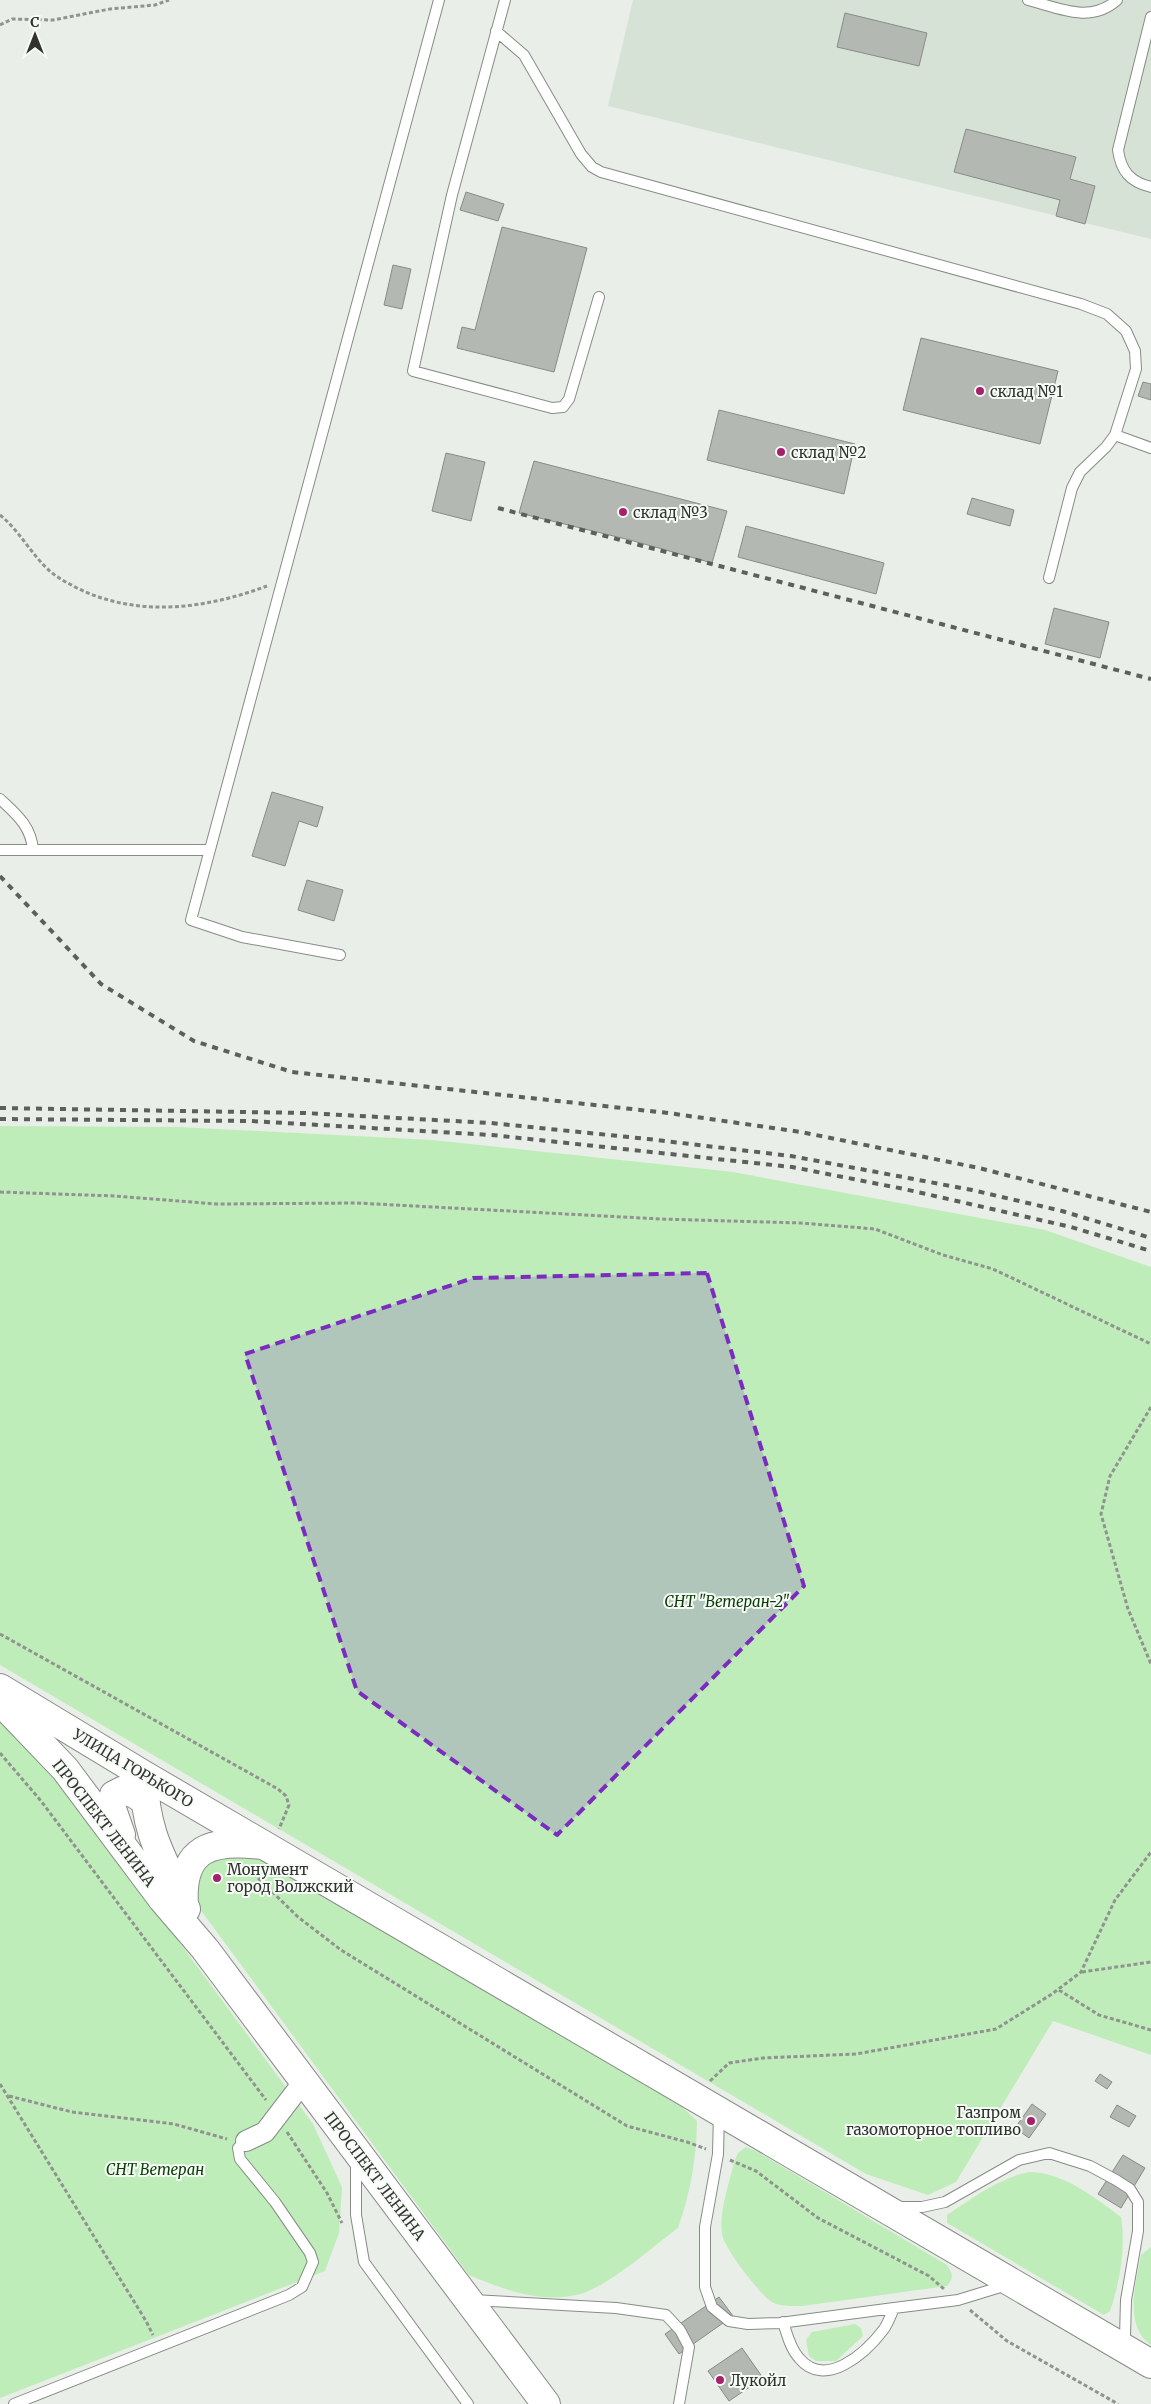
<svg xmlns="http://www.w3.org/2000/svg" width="1151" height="2404" viewBox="0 0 1151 2404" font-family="Merriweather,serif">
  <rect width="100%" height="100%" fill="#e9eee8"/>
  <path fill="#d7e2d6" d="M633 0H1151V239L608 106Z"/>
  <path fill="#bfedb9" d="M0 1126 178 1127 433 1140 733 1172 1045 1230 1151 1267V2055L1053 2021 956 2182 928 2195 866 2174 0 1665Z
    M0 1718 63 1784 313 2124 342 2187 339 2233 325 2271 0 2398Z
    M252 1855 682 2107 697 2121C697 2156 690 2195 678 2228 652 2247 606 2289 576 2295 540 2303 502 2289 469 2275L197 1905 196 1880 210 1859Z
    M746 2147 758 2152 947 2265C953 2274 954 2278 947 2286L802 2306C791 2306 778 2307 769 2300 757 2290 724 2248 722 2234 719 2210 729 2185 734 2162L738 2153Z
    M1029 2172C1063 2172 1094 2197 1121 2217 1126 2247 1120 2282 1110 2311L1104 2315 947 2223V2215C971 2199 1001 2177 1029 2172Z
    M1151 2247V2345C1123 2326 1136 2282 1141 2255Z
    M855 2324 861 2328 863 2336 836 2361H816L809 2356 806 2340 812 2332Z"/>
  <path fill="#b3b8b3" stroke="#888c87" d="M845 13 927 33 919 66 837 47Z
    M966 129 1076 157 1070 179 1095 186 1085 224 1056 216 1060 200 954 172Z
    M466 192 504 204 498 221 460 210Z
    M502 227 587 248 554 372 457 348 462 327 475 330Z
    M393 265 411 269 402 309 384 305Z
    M921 338 1058 371 1040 444 903 410Z
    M1143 382 1151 384V400L1138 396Z
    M719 410 855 444 844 494 707 460Z
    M446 453 485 462 471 521 432 511Z
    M534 461 727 511 712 563 630 540 519 513Z
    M972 498 1014 510 1010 526 967 514Z
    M746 526 884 563 876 594 738 557Z
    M1054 608 1109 622 1100 658 1045 644Z
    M272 792 323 807 317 827 299 821 285 866 252 856Z
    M307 880 343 890 334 921 298 910Z
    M1100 2074 1112 2082 1107 2089 1095 2081Z
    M1032 2104 1046 2114 1029 2138 1015 2128Z
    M1117 2105 1136 2116 1129 2127 1110 2117Z
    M1123 2155 1145 2168 1121 2208 1098 2194Z
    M719 2297 733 2316 679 2354 665 2334Z
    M742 2348 763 2378 729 2401 708 2371Z"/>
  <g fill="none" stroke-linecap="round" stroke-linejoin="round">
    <g stroke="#878c86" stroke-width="12">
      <path id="service" d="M505 0 452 195 413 371 552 408 563 407 569 399 599 297
        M1028 0C1059 8 1090 24 1117 0
        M1151 17 1118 150C1121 171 1130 182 1151 187
        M496 31 524 55 581 154 592 167 601 172 1081 304 1107 314 1126 331 1135 351 1136 369 1115 435 1106 447 1080 472 1072 488 1049 578
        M1115 435 1151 448
        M0 799C17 815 31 826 33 850H0
        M33 850H210
        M340 955 242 937 191 920 439 0
        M719 2113 718 2154 705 2227V2287L712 2307 729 2321 748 2324 780 2323 894 2308 958 2300 1007 2285
        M356 2161V2215L364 2262 468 2404
        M898 2207H922L945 2202 1019 2160 1049 2153 1090 2166 1116 2180 1130 2189 1138 2202V2231L1126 2300 1125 2337 1130 2344
        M472 2300 616 2308 666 2315 680 2330 689 2347 679 2404
        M783 2322C787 2334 790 2348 799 2358 825 2390 866 2353 884 2329 888 2323 891 2315 894 2308
        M14 2404 289 2295 302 2287 313 2262 310 2253 275 2202 240 2159 238 2148 246 2141"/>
    </g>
    <g stroke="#878c86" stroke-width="22">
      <path id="minor" d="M246 2141 265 2132 304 2081"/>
    </g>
    <g stroke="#878c86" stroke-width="30">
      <path id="primary" d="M0 1688 144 1775 1151 2364
        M0 1701 65 1769 163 1900 205 1949 546 2404
        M144 1775C144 1832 163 1859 186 1909
        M121 1835 111 1806 114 1795 124 1790 135 1794 144 1800
        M184 1905C180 1847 212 1839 262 1845"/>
    </g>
    <path stroke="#90938f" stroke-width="3" stroke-dasharray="4 2.5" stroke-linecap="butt" d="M0 25 12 19 53 20 110 9 155 5 169 0
      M0 515C20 531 32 556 51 572 59 579 68 583 77 588 138 618 205 609 267 586
      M0 1192 115 1196 216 1204 357 1203 661 1219 801 1223 875 1229 943 1255 993 1269 1151 1344
      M1151 1407 1110 1476 1101 1514 1128 1609 1151 1664
      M0 1634 278 1789 286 1796 289 1805 279 1829
      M0 1753 41 1801 266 2100
      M256 1866V1876L298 1917 341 1950 627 2126 687 2142 706 2149
      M1082 1972 1151 1962
      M1059 1990 1099 2015 1151 2030
      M710 2081 729 2063 763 2058 856 2054 996 2029 1052 1994 1081 1972 1115 1900 1151 1852
      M0 2084 146 2321 153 2335
      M9 2096 72 2112 174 2124 227 2139
      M287 2132 327 2193 342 2223
      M730 2160 756 2171 818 2218 929 2276 944 2289
      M970 2310 1007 2341 1118 2404"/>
    <use href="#service" stroke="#fff" stroke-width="10"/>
    <use href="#minor" stroke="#fff" stroke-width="20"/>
    <use href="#primary" stroke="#fff" stroke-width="28"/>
    <path stroke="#5d5f5c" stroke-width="4" stroke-dasharray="6 6" stroke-linecap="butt" d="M498 508 1151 679
      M0 876 101 984 194 1041 292 1072 668 1113 801 1132 979 1168 1151 1212
      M0 1108 305 1113 491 1123 648 1139 791 1156 972 1190 1062 1211 1151 1238
      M0 1119 250 1121 492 1135 792 1167 904 1189 1071 1227 1151 1251"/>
  </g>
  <path fill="#7b2cbf" fill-opacity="0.2" stroke="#7b2cbf" stroke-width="4" stroke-dasharray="10 6" stroke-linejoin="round" d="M707 1273 804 1586 557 1835 357 1691 245 1354 473 1278Z"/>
  <g fill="#a6216b" stroke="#f6fbf5" stroke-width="2">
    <circle cx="980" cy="391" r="5"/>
    <circle cx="781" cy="452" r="5"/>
    <circle cx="623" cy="512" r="5"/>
    <circle cx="217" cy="1878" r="5"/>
    <circle cx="1031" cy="2121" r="5"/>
    <circle cx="720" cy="2380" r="5"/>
  </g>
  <g text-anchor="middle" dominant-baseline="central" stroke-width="4" stroke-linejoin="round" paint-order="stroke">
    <g font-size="15" fill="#313331" stroke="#f6fbf5" text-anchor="start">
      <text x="990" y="391">склад №1</text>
      <text x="791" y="452">склад №2</text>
      <text x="633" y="512">склад №3</text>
      <text x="227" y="1869">Монумент<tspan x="227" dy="17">город Волжский</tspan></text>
      <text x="1021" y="2112" text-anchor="end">Газпром<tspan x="1021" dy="17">газомоторное топливо</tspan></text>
      <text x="730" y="2380">Лукойл</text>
    </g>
    <g font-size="15" font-style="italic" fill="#0b3d08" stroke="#f6fbf5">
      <text x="727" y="1601">СНТ "Ветеран-2"</text>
      <text x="155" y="2169">СНТ Ветеран</text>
    </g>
    <g font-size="15" fill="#313331" stroke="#f6fbf5">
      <text transform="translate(133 1768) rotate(31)">УЛИЦА ГОРЬКОГО</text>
      <text transform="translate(104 1823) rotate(52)">ПРОСПЕКТ ЛЕНИНА</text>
      <text transform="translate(375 2176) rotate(53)">ПРОСПЕКТ ЛЕНИНА</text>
    </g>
  </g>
  <g transform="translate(35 35)" stroke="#f6fbf5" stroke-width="4" paint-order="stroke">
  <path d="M0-4L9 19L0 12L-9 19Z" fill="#313331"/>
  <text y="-8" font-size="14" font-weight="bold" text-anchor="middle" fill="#313331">С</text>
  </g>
</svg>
